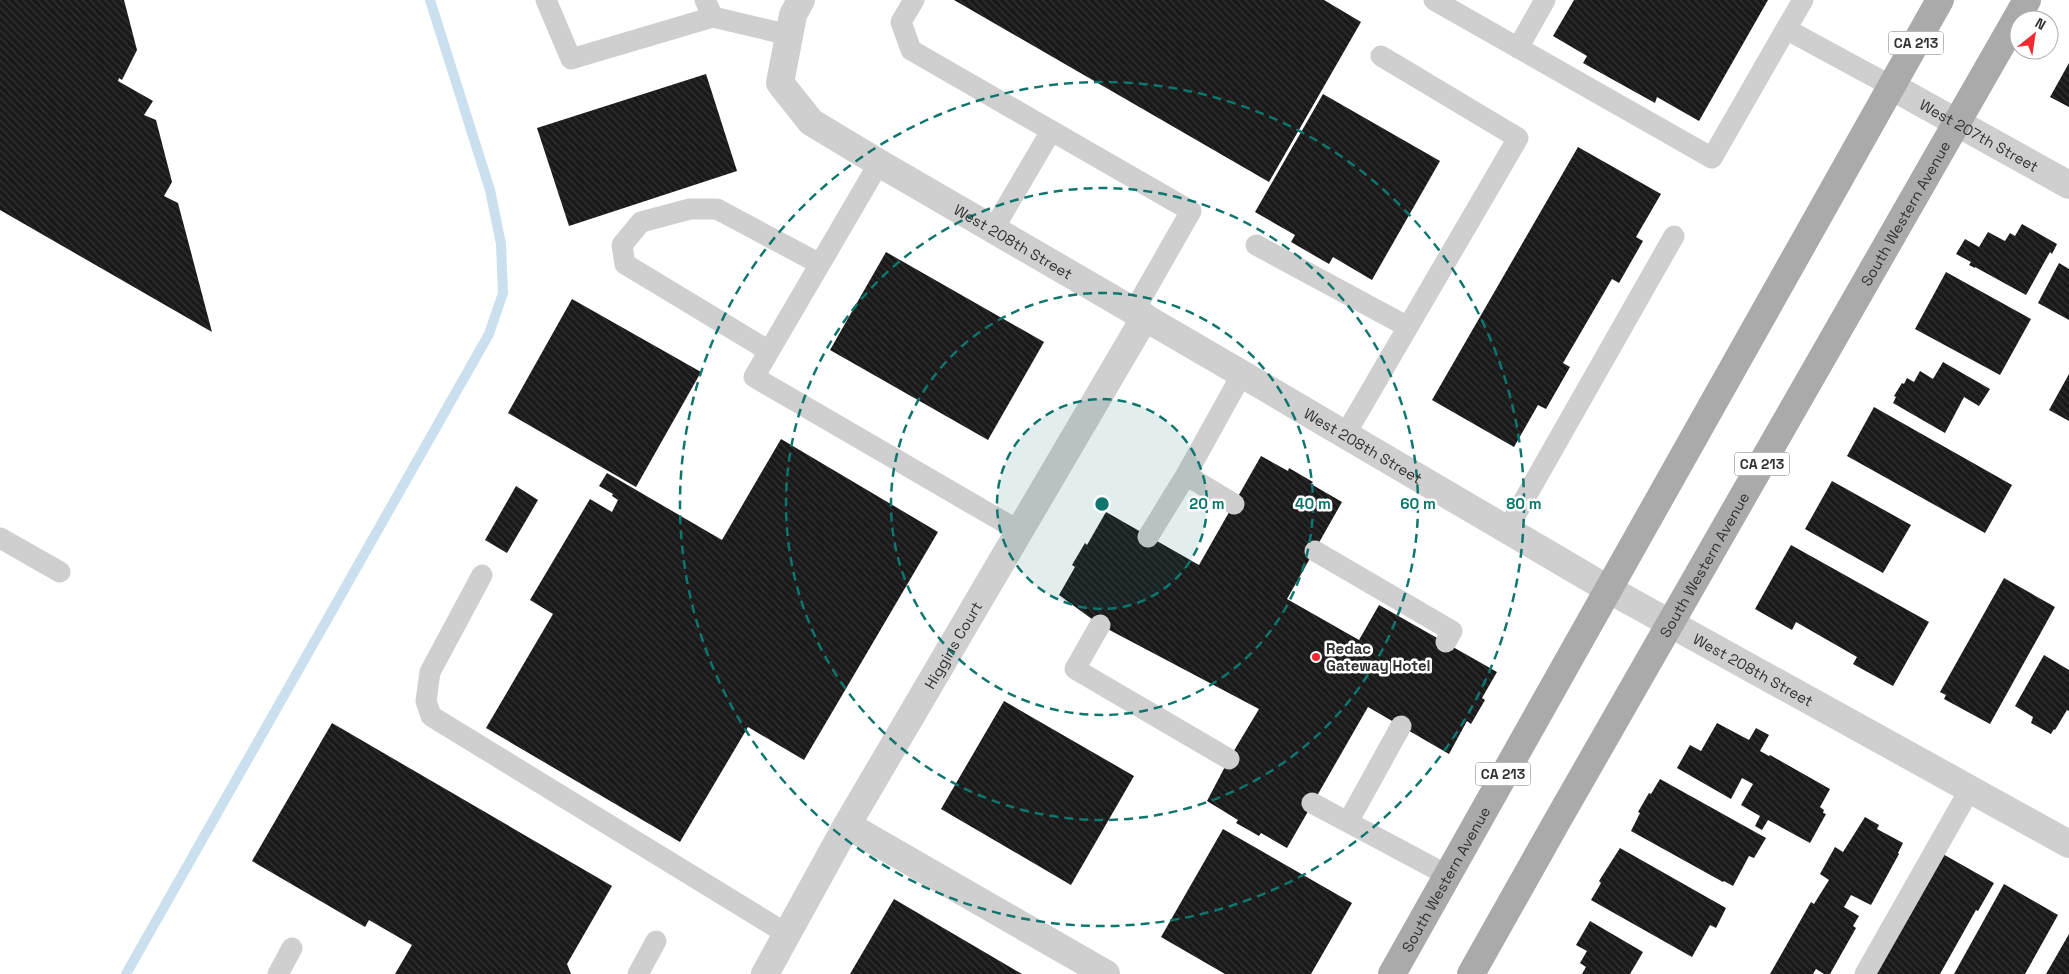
<svg xmlns="http://www.w3.org/2000/svg" width="2069" height="974" viewBox="0 0 2069 974" font-family="'Space Grotesk',sans-serif">
  <defs>
    <pattern id="building-back-hatch" width="6" height="6" patternUnits="userSpaceOnUse" patternTransform="scale(1.25)"><rect width="6" height="6" fill="#191919"/><path d="M-1 5l2 2M0 0l6 6M5-1l2 2" fill="none" stroke="#323232"/></pattern>
  </defs>
  <rect width="100%" height="100%" fill="#fff"/>
  <g fill="none" stroke-linecap="round" stroke-linejoin="round">
    <path stroke="#cbe0ef" stroke-width="10" d="M126 974 489 334 503 293 501 244 490 190 430 0"/>
  </g>
  <path fill="url(#building-back-hatch)" d="M0 0H124L137 50 122 80 119 78 118 81 153 101 144 115 156 120 172 182 164 196 178 203 212 332 0 210Z
    M954 0H1324L1361 22 1269 182Z
    M1574 0H1768L1699 121 1657 97 1655 103 1583 63 1587 56 1553 36Z
    M2069 63V107L2050 97Z
    M706 74 737 171 569 226 537 128Z
    M1323 94 1440 161 1372 280 1333 257 1329 264 1291 242 1295 235 1255 212Z
    M1578 147 1661 194 1636 237 1643 241 1619 283 1612 279 1563 363 1570 367 1546 409 1538 405 1514 447 1432 400Z
    M2022 224 2057 244 2052 254 2050 252 2026 295 1975 267V268L1969 265 1971 262 1956 254 1965 239 1979 247 1988 232 2005 241 2010 233 2015 236Z
    M886 252 1044 342 988 440 830 350Z
    M2059 263 2069 269V320L2038 303Z
    M1946 272 2031 319 2000 375 1915 329Z
    M572 299 701 372 636 487 508 413Z
    M1943 362 1990 389 1979 406 1964 397 1945 433 1893 403 1896 397 1894 396 1902 383 1904 384 1907 378 1914 382 1920 371 1933 379Z
    M2069 374V421L2049 410Z
    M1874 407 2012 485 1985 533 1847 456Z
    M781 439 938 532 804 760 748 727 680 842 486 728 553 614 530 600 590 499 612 512 618 500 612 496 613 494 599 486 607 473 722 540Z
    M1261 456 1288 471 1289 468 1313 482 1311 484 1342 502 1287 599 1359 640 1379 605 1497 672 1482 698 1485 700 1471 724 1467 721 1449 754 1368 707 1287 848 1261 833 1259 836 1236 823 1238 820 1207 801 1229 759 1259 709 1100 625 1059 595 1075 567 1072 565 1085 543 1087 545 1106 512 1199 565Z
    M1832 481 1911 525 1883 573 1805 529Z
    M516 486 538 500 507 553 485 540Z
    M1791 545 1929 622 1893 686 1853 664 1857 657 1796 622 1792 630 1755 609Z
    M2004 578 2055 607 1990 724 1944 699 1946 695 1940 692Z
    M2044 655 2069 670V711L2067 710 2055 730 2054 729 2051 734 2031 723 2033 717 2015 706Z
    M1004 701 1134 776 1071 885 941 809Z
    M332 723 612 886 567 964 571 974H395L412 945 369 920 365 927 252 861Z
    M1717 723 1749 740 1756 728 1769 735 1760 751 1769 756 1770 755 1830 789 1820 807 1824 810 1823 813 1826 814 1810 843 1768 820 1762 830 1755 826 1760 816 1741 805 1753 784 1742 778 1731 799 1677 768 1690 745 1701 751Z
    M1660 779 1766 838 1754 858 1749 856 1733 886 1724 881 1723 882 1631 831 1640 813 1638 812 1649 793 1651 794Z
    M1865 817 1879 825 1877 829 1903 843 1898 853 1899 854 1871 905 1851 895 1844 907 1859 916 1853 926 1856 928 1830 974H1824L1816 969 1813 974H1770L1811 902 1814 904 1829 880 1820 874 1835 847 1843 852Z
    M1223 829 1352 903 1311 974H1225L1161 937Z
    M1620 848 1726 908 1716 928 1710 925 1692 957 1591 900 1601 883 1599 881Z
    M1941 853 1994 883 1978 911 1976 910 1940 974H1875Z
    M2004 884 2058 915 2025 974H1954Z
    M894 899 1022 974H850Z
    M1590 921 1643 952 1630 974H1582L1586 967 1580 963 1587 951 1576 945Z
    M2069 934V974H2046Z"/>
  <g fill="none" stroke-linecap="round" stroke-linejoin="round">
    <path stroke="#cfcfcf" stroke-width="21" d="M546 0 571 59 713 17
      M705 0 713 17 789 35
      M914 0 901 22 911 50 1191 211 1134 311
      M1434 0 1712 158 1786 29
      M1803 0 1786 29 1891 86
      M1518 48 1545 0
      M879 163 754 377 1019 531
      M993 230 1051 131
      M1256 245 1408 327
      M769 351 625 264 622 245 641 222 690 209H717L820 264
      M1345 435 1518 138 1381 56
      M1186 475 1234 504
      M1507 530 1674 236
      M1148 537 1186 475 1242 374
      M0 538 60 572
      M1315 551 1452 631 1446 642
      M482 575 430 672 426 701 431 716 787 934
      M1100 625 1075 669 1229 759
      M1312 803 1447 875
      M1348 822 1401 726
      M278 974 292 948
      M638 974 656 941
      M1865 974 1970 789"/>
    <g stroke="#cfcfcf" stroke-width="28">
      <path id="s1" d="M801 0 793 15 780 83 811 122 879 163 1242 374 1608 589 2069 844"/>
      <path id="s2" d="M1891 86 2069 185"/>
      <path d="M847 825 1106 974"/>
      <path id="s3" d="M765 974 847 825 1145 317"/>
    </g>
    <g stroke="#aaa" stroke-width="28">
      <path id="s4" d="M1392 974 1940 0"/>
      <path id="s5" d="M1471 974 1556 823 2027 0"/>
    </g>
  </g>
  <circle cx="1102" cy="504" r="105" fill="#0f766e" fill-opacity=".12"/>
  <g fill="none" stroke="#0f766e" stroke-width="2.5" stroke-dasharray="9 6">
    <circle cx="1102" cy="504" r="105"/>
    <circle cx="1102" cy="504" r="211"/>
    <circle cx="1102" cy="504" r="316"/>
    <circle cx="1102" cy="504" r="422"/>
  </g>
  <circle fill="#f12b32" stroke="#fff" stroke-width="2" cx="1316" cy="657" r="5"/>
  <g text-anchor="middle" dominant-baseline="central" stroke-width="5" stroke-linejoin="round" paint-order="stroke">
    <g fill="#fff" stroke="#707070" stroke-width="1">
      <rect x="1888.5" y="31.5" width="55" height="23" rx="4"/>
      <rect x="1734.5" y="452.5" width="55" height="23" rx="4"/>
      <rect x="1475.5" y="762.5" width="55" height="23" rx="4"/>
    </g>
    <g font-size="14" font-weight="bold" fill="#323232">
      <text x="1916" y="43">CA 213</text>
      <text x="1762" y="464">CA 213</text>
      <text x="1503" y="774">CA 213</text>
    </g>
    <g font-size="15" fill="#323232" stroke="#fff">
      <text stroke="none"><textPath href="#s2" startOffset="101">West 207th Street</textPath></text>
      <text stroke="none"><textPath href="#s5" startOffset="876">South Western Avenue</textPath></text>
      <text stroke="none"><textPath href="#s1" startOffset="371">West 208th Street</textPath></text>
      <text stroke="none"><textPath href="#s1" startOffset="776">West 208th Street</textPath></text>
      <text stroke="none"><textPath href="#s5" startOffset="471">South Western Avenue</textPath></text>
      <text stroke="none"><textPath href="#s3" startOffset="379">Higgins Court</textPath></text>
      <text stroke="none"><textPath href="#s1" startOffset="1226">West 208th Street</textPath></text>
      <text stroke="none"><textPath href="#s4" startOffset="109">South Western Avenue</textPath></text>
    </g>
    <g font-size="15" font-weight="bold" fill="#323232" stroke="#fff" text-anchor="start">
      <text x="1326" y="648">Redac<tspan x="1326" dy="17">Gateway Hotel</tspan></text>
    </g>
  </g>
  <circle cx="1102" cy="504" r="8" fill="#0f766e" stroke="#fff" stroke-width="2.5"/>
  <g font-size="15" text-anchor="middle" font-weight="bold" fill="#0f766e" stroke="#fff" stroke-width="5" stroke-linejoin="round" paint-order="stroke">
    <text x="1207" y="509">20 m</text>
    <text x="1313" y="509">40 m</text>
    <text x="1418" y="509">60 m</text>
    <text x="1524" y="509">80 m</text>
  </g>
  <g transform="translate(2034 35) rotate(30)"><circle r="24" fill="#ffffff" stroke="#adadad"/>
  <path d="M0-4L9 19L0 12L-9 19Z" fill="#f12b32"/>
  <text y="-8" font-size="14" font-weight="bold" text-anchor="middle" fill="#323232">N</text>
  </g>
</svg>
